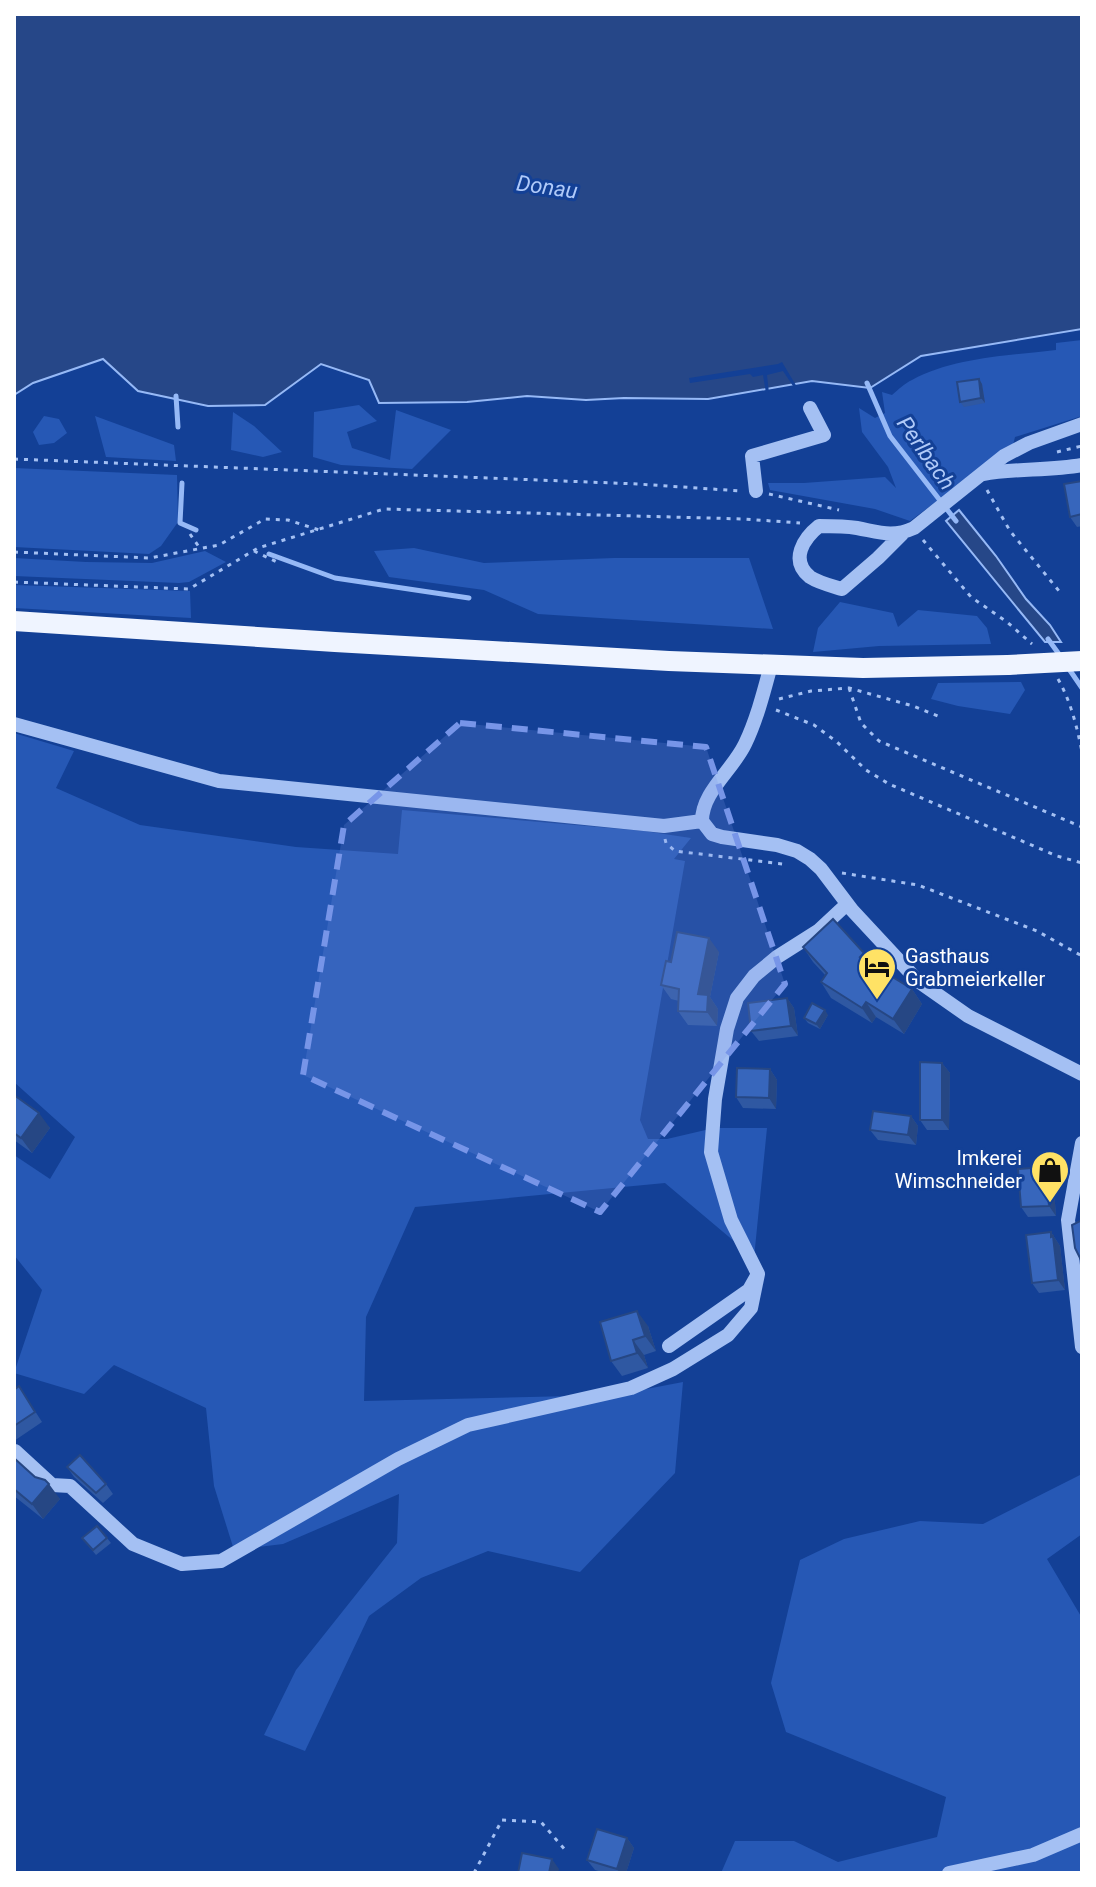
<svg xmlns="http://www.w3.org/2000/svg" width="1096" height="1887" viewBox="0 0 1096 1887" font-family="Roboto,sans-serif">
  <rect width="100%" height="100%" fill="#134096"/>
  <path fill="#2658b5" d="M1082 340V416L1015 437 1013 445 910 521 875 509 770 490 768 483H804L885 477 896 488 888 467 862 432 859 408 875 418 885 413 882 392 892 395C898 390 905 383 912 380 955 357 1008 356 1056 350V343Z
    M359 405 377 421 347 432 352 448 390 460 396 410 451 430 412 469 341 465 313 457 314 412Z
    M233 412 254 426 282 452 263 457 231 450Z
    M44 416 59 419 67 433 54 443 39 445 33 432Z
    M95 416 174 445 176 461 106 457Z
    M14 468 177 475 178 522 161 546 149 554 14 547Z
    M414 548 484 563 614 558H749L773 629 538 614 484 590 389 577 374 551Z
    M205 551 226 562 189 582 179 583 14 576V558L86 562 152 563Z
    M14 585 190 591 191 618 14 608Z
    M840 602 893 613 898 627 918 610 977 616 987 628 991 644 879 646 813 652 818 628Z
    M1021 682 1025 690 1010 714 958 706 931 699 938 683Z
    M14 733 74 751 56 788 140 825 296 847 398 854 402 810 644 831 691 838 674 859 685 861 640 1120 648 1139H667L714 1128H767L754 1258 665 1183 415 1207 366 1317 364 1401 615 1395 683 1382 675 1473 580 1572 488 1551 421 1578 369 1616 305 1751 264 1735 296 1670 397 1543 399 1494 283 1544 234 1550 214 1486 206 1408 114 1365 84 1394 14 1373 42 1290 14 1255V1155L50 1179 75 1137 14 1082Z
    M1082 1474V1534L1047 1559 1082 1618V1873H721L735 1841H794L838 1862 937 1837 946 1797 786 1732 771 1683 800 1560 844 1539 920 1521 983 1524Z"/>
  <path fill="#264788" stroke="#96b9f6" stroke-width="2" d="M14 14H1082V329L921 356 870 388 812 381 708 399 624 398 586 400 527 396 467 402 379 403 369 380 321 364 265 405 208 406 138 391 103 359 33 383 14 395Z
    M959 510 996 556 1026 599 1050 625 1061 642H1045L946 521Z"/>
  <path fill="#134096" d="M782 362 797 387 795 389 783 371 767 375 769 393H766L763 375 753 377 750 374 690 383 689 378 778 364Z"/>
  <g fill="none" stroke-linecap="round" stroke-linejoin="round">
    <path stroke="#96b9f6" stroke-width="5" d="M867 383 890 436 956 521
      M176 396 178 427
      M182 483 180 523 196 530
      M269 554 335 578 469 598
      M1048 639 1061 657
      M1069 669 1082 688"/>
    <path stroke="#a4c0f3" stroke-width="3" stroke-dasharray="4 6" stroke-linecap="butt" d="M1057 452 1082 446
      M14 459 638 484 741 491
      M987 490 1010 531 1059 591
      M769 494 839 510
      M190 534 199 547
      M923 540 971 597 1007 622 1032 644
      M254 551 279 563
      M14 552 150 558 219 545 265 519 288 520 319 530
      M14 582 189 589 258 548 384 509 744 519 800 523
      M1058 679C1071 702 1077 727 1082 752
      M849 688 861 723 879 741 1082 827
      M779 699 811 691 849 688 913 706 938 716
      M776 710 814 725 837 742 866 770 889 784 1057 856 1082 863
      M665 839 666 843 675 851 783 864
      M842 873 918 885 1037 931 1082 956
      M474 1873 502 1820 541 1822 567 1852"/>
    <path stroke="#a4c0f3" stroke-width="14" d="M983 474C1016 468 1049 471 1082 465
      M756 491 752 456 824 435 810 408
      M902 534 878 558 842 589C832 586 819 583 810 577 789 560 804 538 819 526 832 526 845 526 857 528 879 532 892 538 914 528L1004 456 1029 443 1082 424
      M14 724 219 781 664 826 702 821
      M702 821 712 834 722 837 777 845 797 851 810 859 821 869 852 910 918 981 968 1016 1082 1074
      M702 821C702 792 732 771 745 744 757 719 764 691 771 665
      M1082 1143 1068 1220 1082 1347
      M669 1346 749 1290 758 1274 731 1220 711 1152 715 1099 727 1029 737 998 754 976 777 957 818 931 847 904
      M15 1451 52 1485 70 1486 133 1544 182 1564 221 1561 398 1459 468 1425 631 1388 673 1369 728 1335 751 1308 758 1274
      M949 1873 1033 1855 1082 1834"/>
    <path stroke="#eff4ff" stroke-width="20" d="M14 621 335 642 669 661 863 668 1008 665"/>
    <path stroke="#eff4ff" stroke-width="20" d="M1008 665 1082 661"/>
  </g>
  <path fill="#2f58a2" d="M979 379 982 384 985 403 964 407 960 402Z
    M1082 481V526L1077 527 1070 517Z
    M803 947 872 965 912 989 922 1004 904 1034 876 1017 872 1023 831 998 821 982 825 975 813 962Z
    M719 952 710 997 718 1009 717 1026 688 1025 678 1011 679 1001 671 999 661 985 671 962Z
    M787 998 794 1008 798 1036 759 1041 751 1031Z
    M828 1015 820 1029 808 1023 804 1018Z
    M942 1063 950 1073 949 1130H927L920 1120Z
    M770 1069 777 1080 776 1109 743 1108 736 1097Z
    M14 1095 50 1128 32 1153 14 1140Z
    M911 1116 918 1126 916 1145 878 1140 870 1130Z
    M1053 1178 1056 1216 1028 1217 1021 1207Z
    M1051 1232 1060 1246 1065 1290 1039 1293 1032 1283Z
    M648 1326 656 1351 644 1355 648 1368 622 1376 611 1361Z
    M19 1386 42 1422 14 1441V1390Z
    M14 1458 60 1499 43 1519 14 1496Z
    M67 1467 106 1484 113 1494 103 1503 74 1477Z
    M107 1538 111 1543 96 1555 86 1543Z
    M627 1838 634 1848 626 1873H605L595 1870 587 1860Z"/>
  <path fill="#264784" d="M979 379 982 384 985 403 981 398Z
    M709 938 719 952 710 997 718 1009 717 1026 707 1012 698 994Z
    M864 953 874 968 860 957Z
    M912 989 922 1004 904 1034 893 1019Z
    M787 998 794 1008 798 1036 791 1026Z
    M866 1002 876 1017 872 1023 862 1008Z
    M825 1010 828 1015 820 1029 816 1024Z
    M942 1063 950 1073 949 1130 942 1120Z
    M770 1069 777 1080 776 1109 769 1098Z
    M39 1113 50 1128 32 1153 21 1138Z
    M911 1116 918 1126 916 1145 908 1135Z
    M1046 1167 1053 1178 1056 1216 1049 1206Z
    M1051 1232 1060 1246 1065 1290 1058 1280Z
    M637 1311 648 1326 656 1351 645 1336Z
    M633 1340 644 1355 648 1368 637 1353Z
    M49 1484 60 1499 43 1519 32 1504Z
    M627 1838 634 1848 626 1873H620L617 1869Z
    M552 1859 559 1869 558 1873H549Z"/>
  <path fill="#3766bc" stroke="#264784" stroke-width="2" d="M979 379 981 398 960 402 957 382Z
    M1082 481V514L1070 517 1064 484Z
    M833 919 864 953 860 957 912 989 893 1019 866 1002 862 1008 821 982 827 973 803 947Z
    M677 932 709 938 698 994 708 995 707 1012 678 1011 679 989 661 985 666 961 671 962Z
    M787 998 791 1026 751 1031 748 1003Z
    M812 1003 825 1010 816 1024 804 1018Z
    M920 1062 942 1063V1120H920Z
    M737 1068 770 1069 769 1098 736 1097Z
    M14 1095 39 1113 21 1138 14 1133Z
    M873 1111 911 1116 908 1135 870 1130Z
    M1046 1167 1049 1206 1021 1207 1018 1169Z
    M1082 1220V1262L1075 1248 1072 1225Z
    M1051 1232V1237L1053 1236 1058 1280 1032 1283 1026 1235Z
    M637 1311 645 1336 633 1340 637 1353 611 1361 600 1322Z
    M19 1386 35 1412 14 1426V1390Z
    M80 1455 106 1484 96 1493 67 1467Z
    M14 1458 35 1477 45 1480 49 1484 32 1504 14 1489Z
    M97 1526 107 1538 93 1550 82 1538Z
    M597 1829 627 1838 617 1869 587 1860Z
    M522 1853 552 1859 549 1873H518Z"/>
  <path fill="#7795e8" fill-opacity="0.2" stroke="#7795e8" stroke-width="6" stroke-dasharray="16 10" stroke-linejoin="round" d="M460 723 706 747 785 984 600 1212 303 1075 344 825Z"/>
  <defs>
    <g id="hotel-pin" transform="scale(2)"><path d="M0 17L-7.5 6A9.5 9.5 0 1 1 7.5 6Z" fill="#ffe265" stroke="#134096"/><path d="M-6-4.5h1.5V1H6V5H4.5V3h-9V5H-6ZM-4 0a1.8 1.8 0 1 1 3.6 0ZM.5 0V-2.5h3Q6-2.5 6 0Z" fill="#111"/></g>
    <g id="shop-pin" transform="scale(2)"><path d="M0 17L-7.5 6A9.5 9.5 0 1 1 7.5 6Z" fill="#ffe265" stroke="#134096"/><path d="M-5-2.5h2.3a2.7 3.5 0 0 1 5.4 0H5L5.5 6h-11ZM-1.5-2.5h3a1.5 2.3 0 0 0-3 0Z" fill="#111"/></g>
  </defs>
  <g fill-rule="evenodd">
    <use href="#hotel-pin" x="877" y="967"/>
    <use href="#shop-pin" x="1050" y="1170"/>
  </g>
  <g text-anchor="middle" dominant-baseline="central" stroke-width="6" stroke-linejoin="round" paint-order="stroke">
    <g font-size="20" fill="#fff" stroke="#134096" text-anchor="start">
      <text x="905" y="956">Gasthaus<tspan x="905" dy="23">Grabmeierkeller</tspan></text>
      <text x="1022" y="1158" text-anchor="end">Imkerei<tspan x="1022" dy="23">Wimschneider</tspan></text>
    </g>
    <g font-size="22" font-style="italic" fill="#b0caf9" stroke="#134096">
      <text transform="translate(547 187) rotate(8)">Donau</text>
      <text transform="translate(926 453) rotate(55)">Perlbach</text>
    </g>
  </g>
  <rect width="1096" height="1887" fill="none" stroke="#ffffff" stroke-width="32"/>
</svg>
